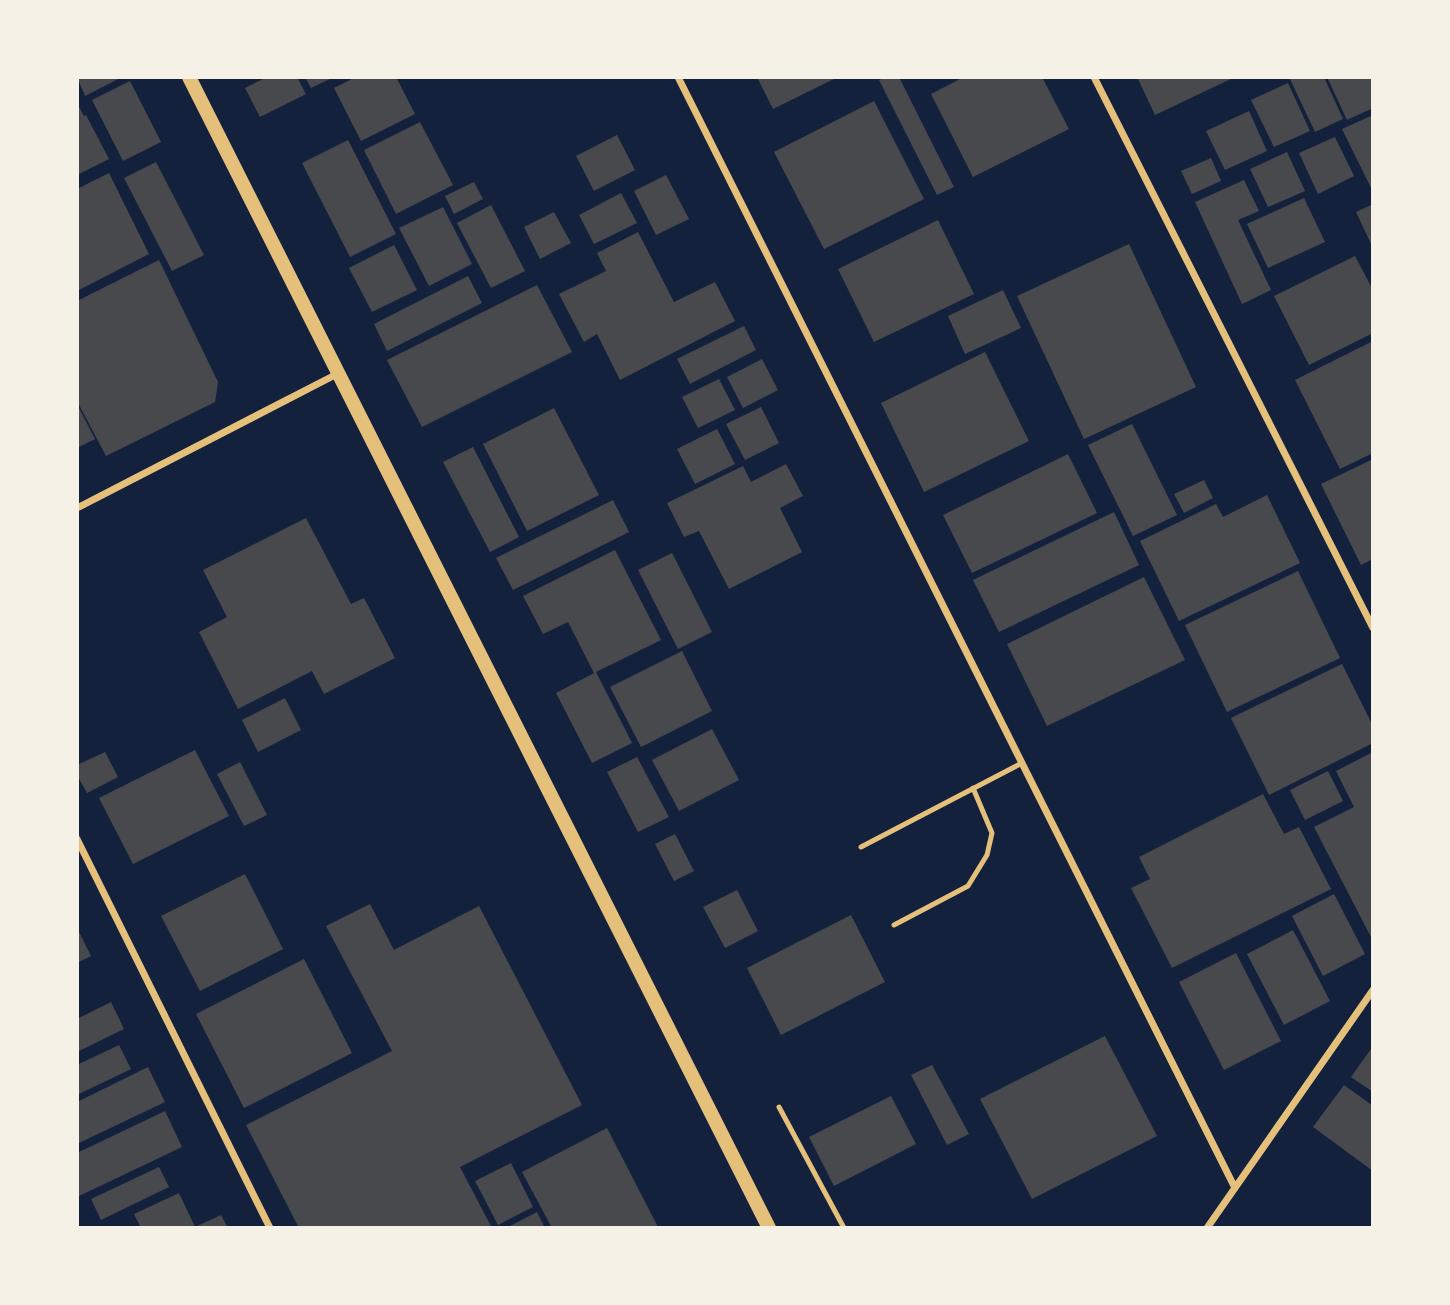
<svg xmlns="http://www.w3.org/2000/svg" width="1450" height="1305" viewBox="0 0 1450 1305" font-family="'Noto Serif',serif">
  <rect width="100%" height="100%" fill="#14213d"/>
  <path fill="#48494c" d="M77 77H122L85 96Z
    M267 77H297L306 94 260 117 245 88Z
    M305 77H334L311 88Z
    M356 77H396L415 114 361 141 334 88Z
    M757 77H838L773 109Z
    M886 77H899L954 187 937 195 879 80Z
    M964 77H1042L1069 129 973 177 931 94Z
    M1137 77H1235L1155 115Z
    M1289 77H1324L1343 119 1315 132Z
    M1327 77H1373V108L1347 120Z
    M130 81 161 142 123 161 92 100Z
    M1288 83 1310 131 1274 147 1251 100Z
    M874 101 924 199 824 249 774 152Z
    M77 103 84 116 86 115 109 159 77 175Z
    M1249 111 1267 151 1225 170 1206 131Z
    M1373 115V192L1342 129Z
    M420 122 453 185 396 214 364 150Z
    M617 135 635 170 594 191 576 156Z
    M1335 137 1354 176 1318 194 1299 153Z
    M348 140 396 234 350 257 302 163Z
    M1287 152 1305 191 1268 207 1250 169Z
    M1211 158 1221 181 1192 194 1181 171Z
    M156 162 204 255 172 271 124 178Z
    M109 173 149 254 77 291V189Z
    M666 175 689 219 656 235 634 191Z
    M1244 180 1259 211 1238 220 1271 290 1242 304 1195 202Z
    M474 182 483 199 454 214 445 196Z
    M621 193 637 223 594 244 579 215Z
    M1304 198 1325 242 1268 268 1247 224Z
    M1373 204V248L1356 212Z
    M491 205 525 271 491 288 457 223Z
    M443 207 472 264 429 286 399 228Z
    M554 212 571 243 540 259 524 227Z
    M938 220 974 294 874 342 838 269Z
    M638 232 674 302 715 282 735 321 620 380 597 334 584 342 559 294 606 271 597 253Z
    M1129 244 1196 387 1084 439 1017 296Z
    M394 245 417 290 372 312 349 268Z
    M1355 256 1373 290V333L1309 365 1274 296Z
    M159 260 218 382 215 402 106 456 77 401V301Z
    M468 276 482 303 387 351 374 324Z
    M537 285 572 352 422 427 387 360Z
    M1003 290 1021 328 965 354 948 316Z
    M744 326 756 350 690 384 677 359Z
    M1373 341V453L1340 469 1295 380Z
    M985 352 1029 441 924 492 881 403Z
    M762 359 778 390 743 408 727 377Z
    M719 379 735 410 698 428 682 397Z
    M77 404 95 439 77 448Z
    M761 407 779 443 745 460 726 424Z
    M554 408 599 495 527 531 483 444Z
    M1132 424 1177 515 1133 536 1088 445Z
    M717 429 735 464 695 484 677 449Z
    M473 447 519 537 490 552 443 462Z
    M1068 454 1097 513 972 573 943 515Z
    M1373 459V559L1361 565 1321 484Z
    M786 464 803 496 780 508 802 552 729 589 699 531 684 537 667 503 743 466 751 482Z
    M1204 480 1213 498 1184 513 1174 494Z
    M1267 495 1300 563 1179 621 1140 541 1216 504 1223 517Z
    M613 500 629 532 513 590 496 558Z
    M1114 512 1139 565 999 632 973 580Z
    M306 518 351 604 364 598 395 658 324 694 312 671 238 709 199 632 227 617 203 570Z
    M615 550 661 640 594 673 568 622 543 634 523 596Z
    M672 553 712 632 678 649 638 570Z
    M1298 571 1340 658 1227 712 1185 625Z
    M1144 577 1185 660 1047 726 1007 644Z
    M682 651 712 711 641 747 610 687Z
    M1342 664 1373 726V743L1269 795 1231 718Z
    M596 672 632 743 592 763 556 693Z
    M285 698 301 730 258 752 242 720Z
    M712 729 739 780 679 811 652 760Z
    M195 750 229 816 133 864 99 798Z
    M105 752 118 777 87 793 77 775V765Z
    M1373 752V941L1314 827 1354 807 1336 771Z
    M637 757 669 817 638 832 607 772Z
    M240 762 267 815 244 826 217 774Z
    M1328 771 1343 801 1305 820 1290 790Z
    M1263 794 1284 834 1299 827 1331 889 1172 968 1131 888 1150 879 1139 857Z
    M675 834 694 871 674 881 655 844Z
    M245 874 283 949 200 991 161 916Z
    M737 890 758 931 725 948 703 907Z
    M1334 894 1365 954 1323 976 1292 916Z
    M370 904 394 950 479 906 582 1105 460 1167 492 1228H299L246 1125 392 1051 326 926Z
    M851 915 885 982 781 1035 747 968Z
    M77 928 91 956 77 963Z
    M1293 930 1330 1001 1284 1025 1247 954Z
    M1236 953 1281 1041 1224 1070 1179 982Z
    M304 959 352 1053 244 1108 196 1014Z
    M111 1002 124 1029 77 1052V1019Z
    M1105 1036 1157 1136 1032 1199 980 1099Z
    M119 1045 131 1069 77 1095V1065Z
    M1373 1046V1092L1351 1077Z
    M932 1065 969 1134 947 1145 911 1075Z
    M148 1067 165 1102 77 1144V1102Z
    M1344 1085 1373 1106V1171L1313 1127Z
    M891 1096 916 1144 834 1186 809 1137Z
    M165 1111 182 1147 77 1197V1153Z
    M607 1128 658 1227 552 1228 522 1172Z
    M511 1163 533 1207 498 1225 475 1181Z
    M159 1167 169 1187 101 1220 91 1199Z
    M179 1193 195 1227 221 1215 228 1228H141L134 1214Z
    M537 1212 545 1228H506Z"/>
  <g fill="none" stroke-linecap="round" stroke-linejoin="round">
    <path stroke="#e5c07b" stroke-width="5" d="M861 847 1022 763
      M894 925 968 886 987 855 992 833 973 788
      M779 1107 844 1228"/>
    <path stroke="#e5c07b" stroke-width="7" d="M678 77 1235 1188
      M1094 77 1373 628
      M77 508 337 374
      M77 839 270 1228
      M1207 1228 1373 990"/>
    <path stroke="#e5c07b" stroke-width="14" d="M189 77 769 1228"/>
  </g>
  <rect width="1450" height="1305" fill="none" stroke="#f6f1e7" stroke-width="158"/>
</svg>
